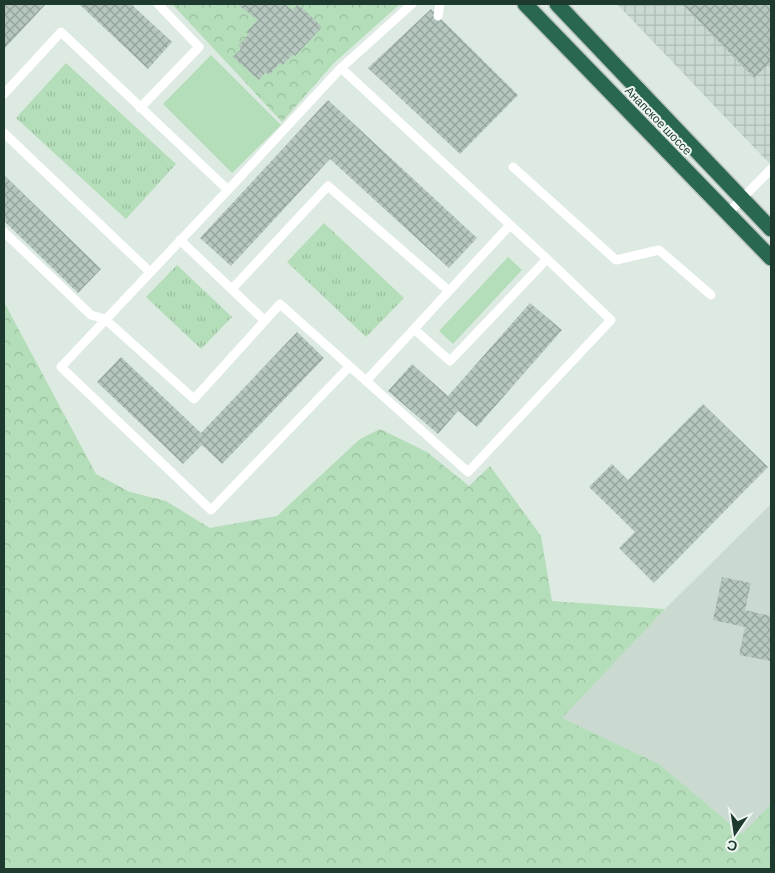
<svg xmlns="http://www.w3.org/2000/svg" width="775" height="873" viewBox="0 0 775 873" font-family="Barlow,sans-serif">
  <defs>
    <pattern id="industrial-grid" width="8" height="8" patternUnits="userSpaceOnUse" patternTransform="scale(1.25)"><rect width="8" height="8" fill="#cbdad1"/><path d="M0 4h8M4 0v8" fill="none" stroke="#aebcb4"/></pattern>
    <pattern id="forest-crowns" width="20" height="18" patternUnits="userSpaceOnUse" patternTransform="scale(1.25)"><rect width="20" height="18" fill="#b4ddb9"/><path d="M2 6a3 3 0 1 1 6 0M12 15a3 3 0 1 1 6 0" fill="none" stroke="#9abe9f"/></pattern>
    <pattern id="park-tufts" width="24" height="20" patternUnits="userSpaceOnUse" patternTransform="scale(1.25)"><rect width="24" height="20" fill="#b4ddb9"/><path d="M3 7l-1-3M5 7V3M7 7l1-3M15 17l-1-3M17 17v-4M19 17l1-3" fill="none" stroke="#9abe9f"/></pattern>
    <pattern id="building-cross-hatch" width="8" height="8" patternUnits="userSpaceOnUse" patternTransform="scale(1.25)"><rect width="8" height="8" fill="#b5c7be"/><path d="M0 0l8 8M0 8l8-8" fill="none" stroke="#93a39b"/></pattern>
  </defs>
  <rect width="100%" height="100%" fill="#ddeae2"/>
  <path fill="#cbdad1" d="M771 504V804L742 835 659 764 561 718 665 609Z"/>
  <path fill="url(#industrial-grid)" d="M617 4H771V165Z"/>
  <path fill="#b4ddb9" d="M211 55 281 125 232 173 163 104Z
    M508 257 522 270 453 344 439 331Z"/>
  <path fill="url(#forest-crowns)" d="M172 4H400L334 63 282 122Z
    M4 302 96 474 130 492 166 501 210 528 277 516 360 439 380 429 427 452 469 486 490 466 541 536 552 601 665 609 562 718 659 764 742 834 771 804V869H4Z"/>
  <path fill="url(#park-tufts)" d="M66 63 176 164 126 219 16 118Z
    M324 223 404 298 366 337 287 262Z
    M177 265 232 317 201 349 146 297Z"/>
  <path fill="url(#building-cross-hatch)" d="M4 4H46L4 49Z
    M79 4H131L172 42 148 69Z
    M237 4H285L292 10 298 4 322 27 295 56 293 54 283 65 280 63 269 75 266 72 259 80 233 57 241 49 238 46 249 34 246 32 258 20Z
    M682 4H771V62L754 78Z
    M431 9 518 95 460 154 368 68Z
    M328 100 477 238 449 268 330 159 231 266 200 238Z
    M4 175 101 269 78 293 4 221Z
    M530 303 562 330 477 427 458 411 438 434 388 391 412 364 448 396Z
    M297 332 324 358 222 464 202 445 183 464 97 382 121 357 201 433Z
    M703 404 768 467 654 583 619 548 635 532 589 487 612 464 628 480Z
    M722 577 751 583 745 610 771 616 770 661 739 655 745 627 713 620Z"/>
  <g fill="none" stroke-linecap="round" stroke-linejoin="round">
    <g stroke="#bcc4c0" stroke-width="18">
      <path id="highway" d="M525 4 771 258
        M557 4 771 229"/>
    </g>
    <path stroke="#fff" stroke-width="9" d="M438 16 440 4
      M4 94 61 32 228 190 61 367 211 510 349 367
      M140 108 199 47 158 4
      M4 133 150 272
      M513 167 616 260 659 250 711 295
      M228 190 341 68
      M728 213 771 169
      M4 232 91 315 105 319 194 399 280 304 468 472 611 320 547 259
      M180 240 265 321
      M232 289 328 186 449 291 510 225
      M414 329 449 291
      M366 381 414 329 450 361 547 259 341 68 412 4"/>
    <use href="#highway" stroke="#296751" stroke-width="15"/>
  </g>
  <g text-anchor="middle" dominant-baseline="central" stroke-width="4" stroke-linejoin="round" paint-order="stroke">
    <g font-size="12" fill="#1e3a2e" stroke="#edf6f0">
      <text transform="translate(659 120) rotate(46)">Анапское шоссе</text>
    </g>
  </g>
  <rect width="775" height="873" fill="none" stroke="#1e3a2e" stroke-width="10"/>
  <g transform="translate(735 833) rotate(193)" stroke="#edf6f0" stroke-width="4" paint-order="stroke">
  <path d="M0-4L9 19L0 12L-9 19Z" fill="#1e3a2e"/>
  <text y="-8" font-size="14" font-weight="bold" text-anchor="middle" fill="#1e3a2e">С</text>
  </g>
</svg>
